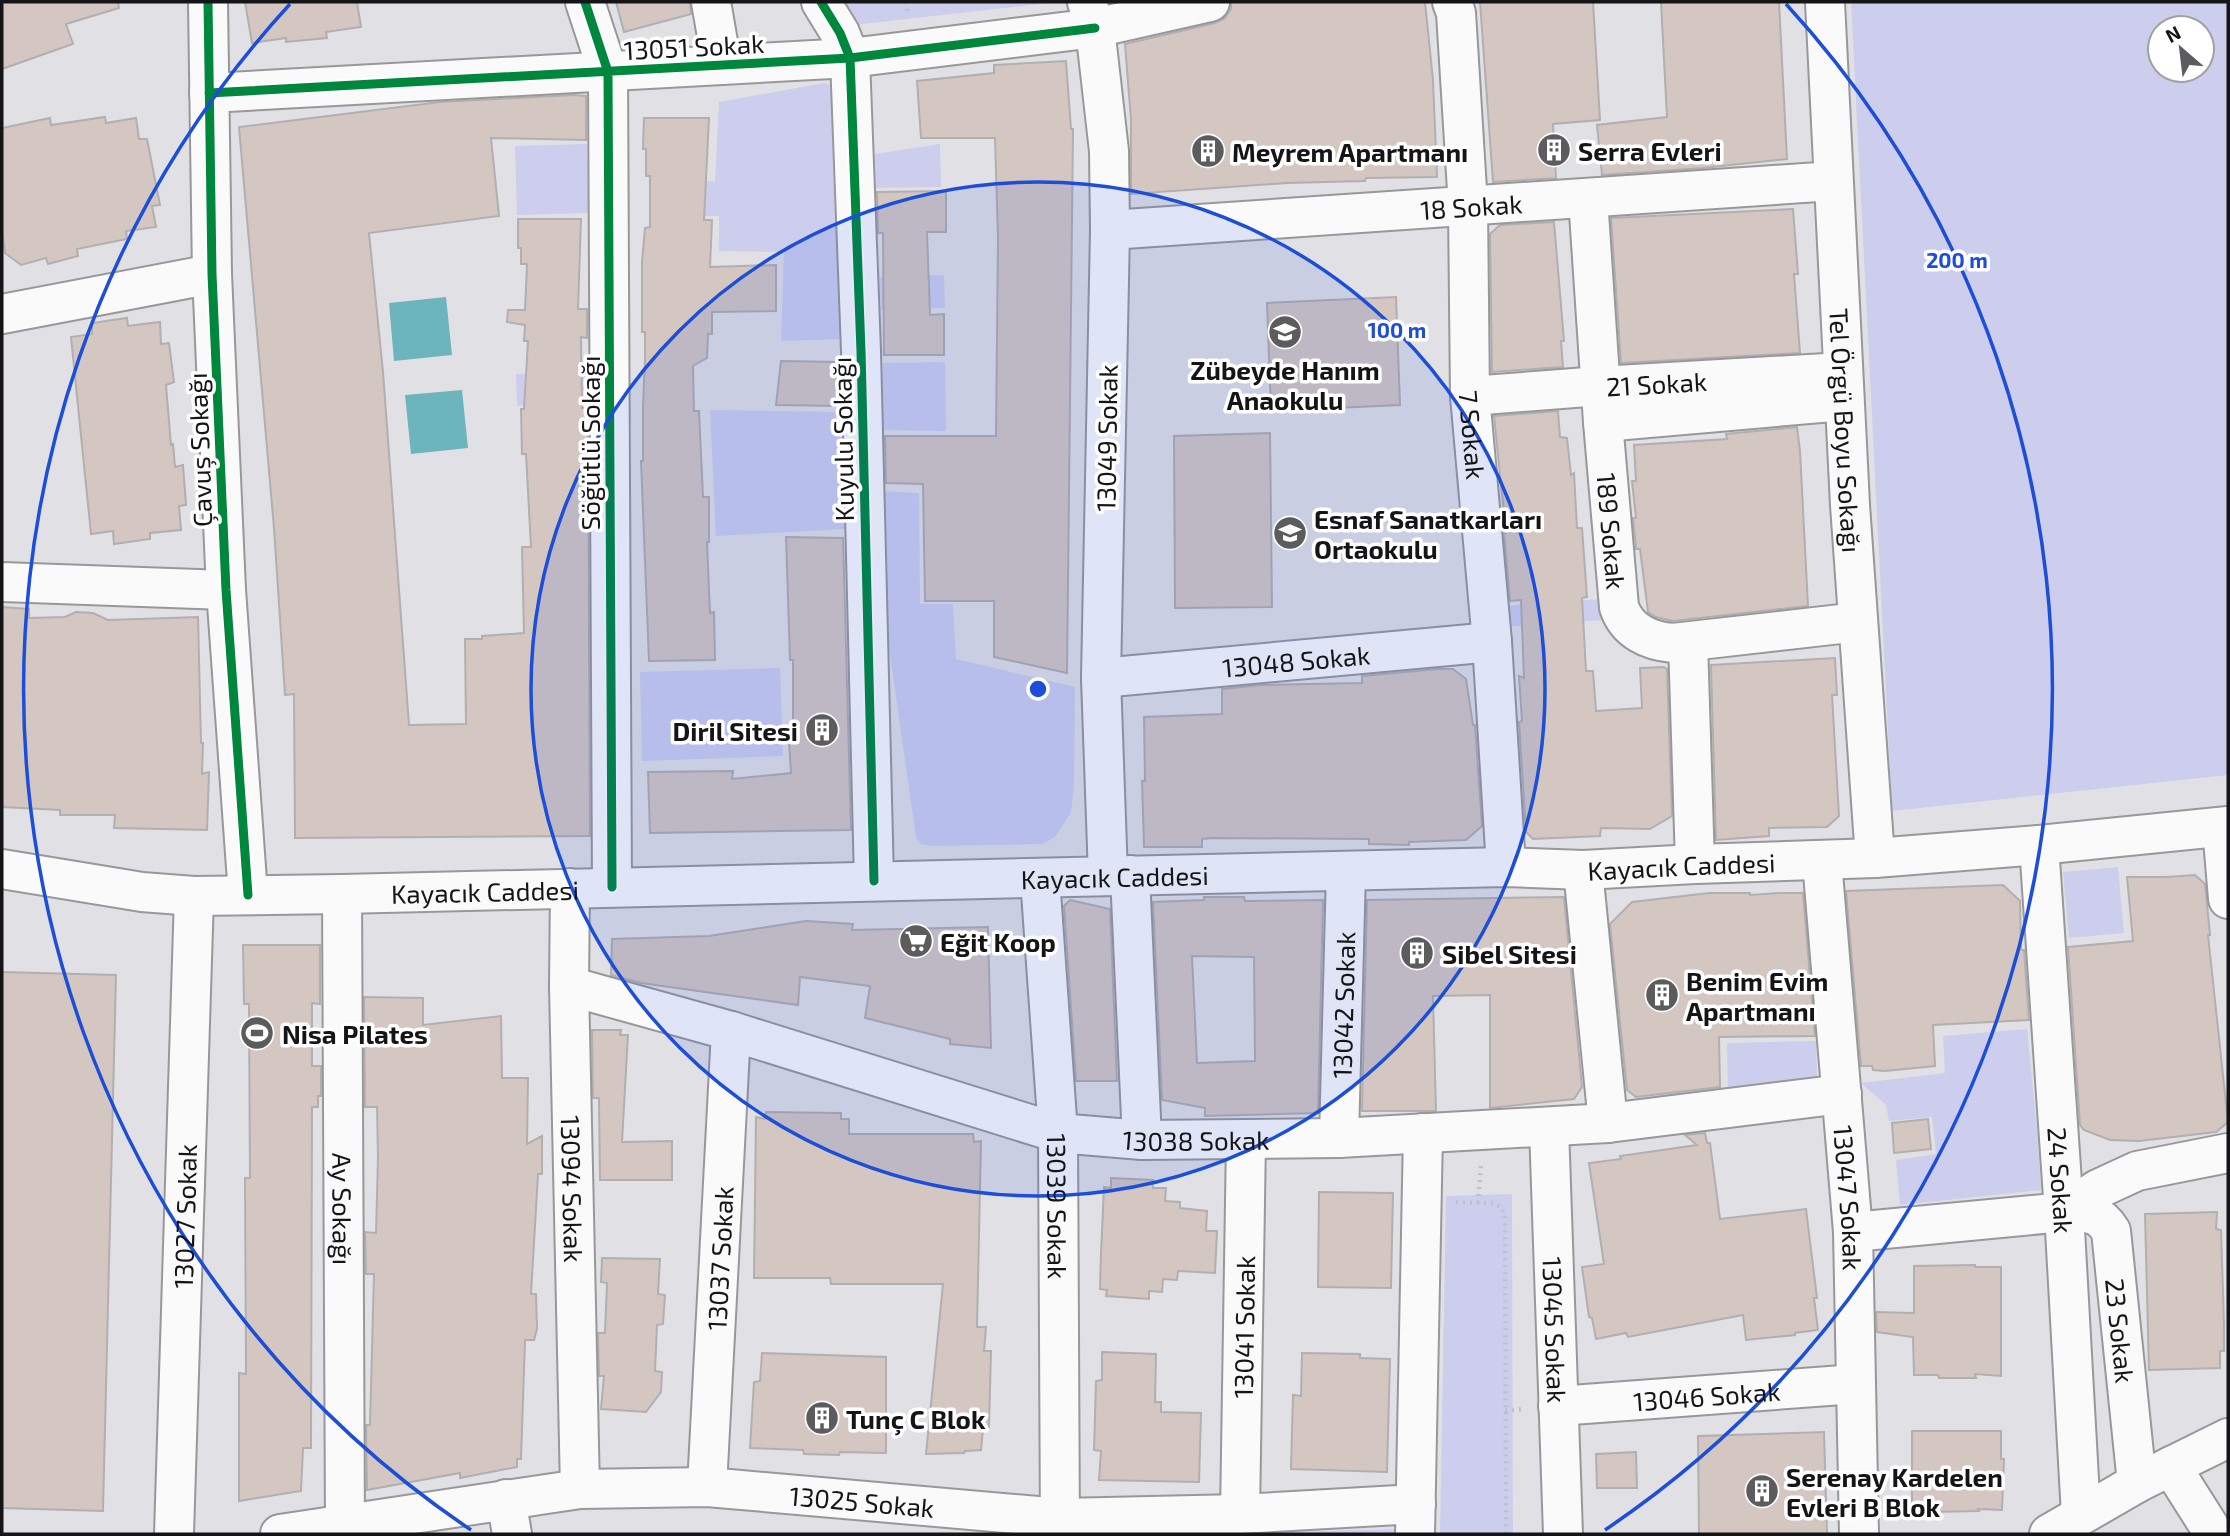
<svg xmlns="http://www.w3.org/2000/svg" width="2230" height="1536" viewBox="0 0 2230 1536" font-family="'Exo 2',sans-serif">
  <rect width="100%" height="100%" fill="#e1e1e5"/>
  <path fill="#cdceee" fill-rule="evenodd" d="M841 2H1049L1050 3 845 26Z
    M1851 2H2228V775L1892 811ZM2160 28H2202V70H2160Z
    M824 83 839 88 845 339 781 341 784 252 719 251V216H650L649 183 715 181 719 102Z
    M587 144 589 213 517 215 515 146Z
    M940 144 941 187 870 188 868 155Z
    M944 275 945 308 881 310 880 277Z
    M945 362 946 431 882 430 883 363Z
    M589 371 590 402 517 406 516 374Z
    M710 410 839 412 846 529 716 536Z
    M879 491 919 493 920 604H953L956 659 1075 687 1074 785 1071 812 1055 837 1042 844 932 846 921 844 916 837 884 613Z
    M1602 599 1604 620 1504 627 1503 606Z
    M780 668 783 756 642 761 640 672Z
    M2118 867 2124 933 2069 938 2063 872Z
    M2027 1029 2037 1129 2041 1190 1900 1205 1896 1160 1936 1154 1932 1117 1889 1121 1886 1105 1861 1083 1945 1073 1943 1036Z
    M1816 1041 1817 1077 1728 1091 1727 1043Z
    M1512 1194 1513 1534H1440L1446 1196Z
    M1412 1529V1534H1180Z"/>
  <path fill="#6cb5bc" d="M446 297 452 355 394 361 389 303Z
    M462 390 468 448 411 454 405 395Z"/>
  <path fill="#d4c7c2" stroke="#b1afb0" stroke-width="2" fill-rule="evenodd" d="M2 2H118L119 8 66 24 73 44 2 69Z
    M245 2H357L361 27 326 32 327 38 286 42V38L252 43Z
    M616 2H690L691 14 624 32Z
    M1231 2H1425L1433 80 1437 177 1366 178 1365 181 1287 183 1131 194V120L1125 44 1215 23 1225 18 1231 9Z
    M1480 2H1593L1600 120 1553 124 1556 178 1493 182Z
    M1661 2H1779L1787 159 1703 168 1602 175 1597 125 1667 117Z
    M1066 61 1071 129H1073L1067 673 994 657V601H925L923 484 886 483 885 436H996L998 238 995 138H921L917 81 994 73V65Z
    M572 95 586 96V140L491 138 499 216 369 233 383 372 409 725 466 724 465 639H482V636L524 633 522 547H531L526 454H522L521 409H524L528 341H524L525 325 507 322 508 310H525L527 264H521V248H518V219H581L578 309H587V338L581 337 582 408H588L590 836 295 838 294 694 285 695 274 528 239 127 440 102Z
    M105 117 106 123 136 118 139 139H147L160 205 152 206 156 227 126 231 127 239 77 249 78 256 48 264 46 258 21 265 5 253 2 231V128L50 118 51 125Z
    M644 118H709L704 220H712L710 267 776 265V311L712 312V334H708L707 358 693 366 694 411H699L703 497H709V542H707L710 613 714 612 715 660 649 661 641 461H643V406L645 359V332H642V262L645 228 650 227V176H646V149H643Z
    M946 191V232H927L930 315 944 314V355H884L883 233H878L877 192Z
    M1793 209 1798 274H1794L1800 353 1621 363 1611 218Z
    M1554 222 1564 341H1561L1563 367 1492 372 1490 234 1500 225Z
    M1396 297 1400 405 1271 411 1267 303Z
    M127 318 128 326 160 322 161 344 169 343 174 382 166 385 171 445 173 444 175 467 183 465 186 505 179 506 181 530 150 533V539L114 544 113 531 91 534 71 337 92 334V323Z
    M781 361 839 362 840 406 776 405Z
    M1558 411 1560 437 1567 438 1571 475 1574 473 1577 528H1582L1587 597 1582 598 1586 671H1593L1596 711 1642 708 1640 668 1664 667 1667 669 1672 816 1650 829 1601 828 1600 836 1533 839 1526 832 1519 722 1522 721 1519 676 1524 678 1521 600 1510 601 1504 533H1506L1494 416Z
    M1797 427 1800 451 1808 606 1673 621 1656 617 1648 612 1640 549H1636L1633 518H1636L1632 481H1636L1634 445 1727 439 1726 434Z
    M1270 433 1272 607 1175 608 1174 436Z
    M786 537 843 538 851 830 650 833 648 772 733 771 732 779 791 773 788 727 793 726V660H790Z
    M2 607 29 609V618L65 617 76 612 93 613 108 620 198 617 201 743H203L202 774 209 772 207 830 114 828 115 815H60V810L2 807Z
    M1835 658 1837 695H1832L1839 816 1827 827 1769 828V836L1716 840 1711 665Z
    M1438 669H1453L1466 679 1473 725H1475L1482 826 1466 840 1409 842V845L1369 844V839L1213 838 1202 839V847H1144L1142 781H1145L1144 717 1222 714V689L1260 685 1362 683V676Z
    M2195 875 2205 884 2210 935H2208L2228 1122 2216 1132 2139 1141 2110 1140 2084 1130 2080 1125 2068 947 2133 941 2127 877H2166Z
    M2003 885 2020 901 2021 950H2024L2029 1020 1933 1025 1935 1066 1885 1071 1873 1070 1872 1066H1861L1846 891Z
    M1709 893H1750V895L1779 893H1803L1815 1036 1719 1037 1720 1087 1636 1097 1627 1090 1610 924 1632 902Z
    M1204 897H1244L1245 901 1323 900 1318 1113 1205 1116V1108L1162 1100 1153 902 1204 900ZM1192 956 1254 957 1255 1061 1197 1063Z
    M1564 897 1582 1087 1574 1099 1490 1108V995L1433 996 1436 1111H1362L1367 900Z
    M1070 900 1110 909 1117 1081H1076L1064 906Z
    M806 921 853 924 852 930 988 927 991 1048 950 1044V1039L865 1018 870 986 800 977 798 1005 641 983 611 975 612 939 709 936Z
    M243 945H320V1004L312 1003V1066H321V1096H318V1107H312L311 1448H303L301 1491 239 1501V1373L246 1374 245 1178H250L249 1004H244Z
    M2 972 116 975 103 1511 2 1508Z
    M364 997 423 998V1025L501 1016 502 1078H528L527 1144 542 1136V1174H538L531 1294H536L537 1329 534 1340H525L521 1459H517V1467L460 1478V1473L367 1490 366 1425H370L374 1274H366L365 1232 376 1233 378 1157 377 1107H365Z
    M592 1030H621L620 1035H628L622 1142 672 1141V1180H600L599 1098H593Z
    M766 1112 841 1113V1119H849V1134H973L974 1142 981 1141 977 1327H986L984 1351H991L989 1427 983 1429 981 1450 965 1451 964 1453 926 1454 943 1284H831L830 1278H754L756 1117 765 1119Z
    M1928 1119 1931 1149 1894 1153 1892 1123Z
    M1705 1133 1707 1143H1710L1720 1219 1806 1209 1817 1298H1814L1818 1330 1795 1333V1335L1746 1340 1743 1315 1628 1337 1626 1333 1596 1339 1592 1318 1589 1317 1582 1267 1604 1264 1589 1163 1621 1159 1620 1156 1697 1145 1685 1135Z
    M1111 1178 1153 1180V1188H1166L1165 1201 1180 1202V1208L1207 1211 1206 1231H1217L1215 1273 1178 1271 1177 1280 1163 1279 1162 1292 1149 1291V1299L1106 1296 1107 1290 1100 1289 1101 1253 1104 1187 1111 1188Z
    M1319 1192 1393 1193 1391 1288 1318 1287Z
    M2217 1212 2216 1229 2221 1230 2224 1325V1351H2220V1368L2149 1370 2145 1214Z
    M602 1258 660 1259 658 1294 665 1295 663 1324 657 1325 655 1371 662 1372 661 1392 646 1412 601 1409 604 1376H599L598 1333H605L607 1283 601 1282Z
    M1975 1265V1267H2001V1376L1975 1374 1976 1378H1939L1938 1375H1914L1913 1337 1877 1332 1876 1312 1914 1313V1266Z
    M1102 1352 1156 1354 1155 1402H1161V1412L1201 1413 1199 1482 1099 1480 1101 1451 1094 1450 1096 1381 1102 1380Z
    M762 1353 886 1357V1453L840 1452 839 1455 804 1454 803 1450 750 1448 754 1382 760 1381Z
    M1302 1353 1360 1354V1358L1390 1359 1387 1472 1291 1469 1293 1395 1301 1396Z
    M1912 1431H2001V1459H2004L2002 1510 1978 1509 1979 1511 1933 1512 1934 1509 1912 1508Z
    M1824 1432 1827 1534H1699L1698 1436Z
    M1636 1452 1637 1488H1597L1596 1454Z"/>
  <g fill="none" stroke-linecap="round" stroke-linejoin="round">
    <g stroke="#98989b" stroke-width="42">
      <g id="minor">
        <path d="M208 2 212 274 226 590 248 895"/>
        <path d="M585 2 608 72 612 887"/>
        <path d="M711 2 722 65"/>
        <path d="M821 2 840 33 850 58 861 351 874 881"/>
        <path d="M1087 2 1095 28 1109 151 1110 230 1101 678 1108 876"/>
        <path id="s1" d="M1452 2 1456 13 1468 206 1470 396 1492 642 1506 867"/>
        <path id="s2" d="M1825 2 1850 505 1875 858"/>
        <path d="M209 93 850 58 1095 28 1210 2"/>
        <path id="s3" d="M1588 198 1603 422 1619 607C1627 631 1649 641 1673 643L1858 622"/>
        <path id="s4" d="M1110 230 1833 181"/>
        <path d="M2 314 212 274"/>
        <path id="s5" d="M1470 396 1600 386 1843 372"/>
        <path d="M1603 422 1844 401"/>
        <path d="M2 582 226 590"/>
        <path d="M1688 642 1695 864"/>
        <path id="s6" d="M1101 678 1492 642"/>
        <path d="M2222 827 2228 899"/>
        <path id="s7" d="M2039 845 2064 1212 2081 1515"/>
        <path id="s8" d="M1822 861 1853 1232 1859 1534"/>
        <path d="M1583 870 1608 1123"/>
        <path d="M1130 875 1142 1140"/>
        <path id="s9" d="M1040 878 1058 1133 1060 1534"/>
        <path id="s10" d="M570 888 569 986 580 1489"/>
        <path id="s11" d="M342 894 345 1524"/>
        <path id="s12" d="M569 986 731 1031 1058 1133 1142 1140 1339 1138 1608 1123 1842 1094"/>
        <path id="s13" d="M1549 1127 1563 1534"/>
        <path id="s14" d="M1339 1138 1346 871"/>
        <path d="M2064 1212 2098 1189 2137 1171 2228 1153"/>
        <path id="s15" d="M1853 1232 2064 1212C2086 1213 2098 1210 2111 1231L2137 1483"/>
        <path id="s16" d="M1558 1406 1856 1384"/>
        <path d="M2171 1466 2214 1534"/>
        <path id="s17" d="M707 1487 731 1031"/>
        <path d="M506 1499 512 1534"/>
        <path id="s18" d="M1240 1514 1246 1139"/>
        <path id="s19" d="M174 1534 194 896"/>
        <path id="s20" d="M280 1534 580 1489 707 1487 1061 1518 1240 1514 1416 1504"/>
        <path d="M1415 1534 1423 1133"/>
        <path d="M2049 1534 2137 1483 2228 1438"/>
      </g>
    </g>
    <g stroke="#98989b" stroke-width="42">
      <g id="major">
        <path id="s21" d="M2 869 142 892 194 896 342 894 1506 867 1583 870 1695 864 1875 858 2039 845 2228 826"/>
      </g>
    </g>
    <path stroke="#c1c1c3" stroke-width="4.5" stroke-dasharray="2 5" stroke-linecap="butt" d="M906 2 908 15
      M1456 1202 1493 1203 1501 1207 1505 1216 1506 1534
      M1478 1203 1481 1166
      M1505 1411 1523 1409"/>
    <use href="#minor" stroke="#fafafb" stroke-width="38"/>
    <use href="#major" stroke="#fafafb" stroke-width="38"/>
    <g stroke="#fff" stroke-width="13">
      <path id="cycleway" d="M208 2 212 274 226 590 248 895
        M585 2 608 72 612 887
        M821 2 840 33 850 58 861 351 874 881
        M209 93 850 58 1095 28"/>
    </g>
    <use href="#cycleway" stroke="#00873e" stroke-width="9"/>
  </g>
  <circle cx="1038" cy="689" r="507" fill="#1d4ed8" fill-opacity=".12"/>
  <g fill="none" stroke="#1d4ed8" stroke-width="3.5">
    <circle cx="1038" cy="689" r="507"/>
    <path d="M471 1530A1014 1014 0 0 1 290 4M1786 4A1014 1014 0 0 1 1605 1530"/>
  </g>
  <defs>
    <g id="building-disc" transform="scale(1.75)"><circle r="9.5" fill="#5c5c5f" stroke="#fff"/><path d="M-4-6H4V6H1V3H-1V6H-4ZM-2.5-4.3h1.7v1.8h-1.7ZM.8-4.3h1.7v1.8H.8ZM-2.5-1h1.7V.8h-1.7ZM.8-1h1.7V.8H.8Z" fill="#fff"/></g>
    <g id="school-disc" transform="scale(1.75)"><circle r="9.5" fill="#5c5c5f" stroke="#fff"/><path d="M0-5L7-2L0 1L-7-2ZM-4 1L0 2.5L4 1V4Q0 6-4 4Z" fill="#fff"/></g>
    <g id="supermarket-disc" transform="scale(1.75)"><circle r="9.5" fill="#5c5c5f" stroke="#fff"/><path d="M-6-5.5h2.5l.6 2H6L4.5 2H-2.5L-4.4-4H-6ZM-1.5 3.2a1.3 1.3 0 1 0 .1 0ZM3 3.2a1.3 1.3 0 1 0 .1 0Z" fill="#fff"/></g>
    <g id="stadium-disc" transform="scale(1.75)"><circle r="9.5" fill="#5c5c5f" stroke="#fff"/><path d="M0-5a6.5 5 0 1 0 0 10a6.5 5 0 1 0 0-10ZM-3.5-1.8h7v3.6h-7Z" fill="#fff"/></g>
  </defs>
  <g fill-rule="evenodd">
    <use href="#building-disc" x="1554" y="150"/>
    <use href="#building-disc" x="1208" y="151"/>
    <use href="#school-disc" x="1285" y="332"/>
    <use href="#school-disc" x="1290" y="533"/>
    <use href="#building-disc" x="822" y="730"/>
    <use href="#supermarket-disc" x="916" y="941"/>
    <use href="#building-disc" x="1417" y="953"/>
    <use href="#building-disc" x="1662" y="995"/>
    <use href="#stadium-disc" x="257" y="1033"/>
    <use href="#building-disc" x="822" y="1418"/>
    <use href="#building-disc" x="1762" y="1491"/>
  </g>
  <g text-anchor="middle" dominant-baseline="central" stroke-width="7" stroke-linejoin="round" paint-order="stroke">
    <g font-size="26" fill="#151517" stroke="#fff">
      <text transform="translate(694 46) rotate(-3)">13051 Sokak</text>
      <text stroke="none"><textPath href="#s4" startOffset="362">18 Sokak</textPath></text>
      <text stroke="none"><textPath href="#s5" startOffset="187">21 Sokak</textPath></text>
      <text stroke="none"><textPath href="#s2" startOffset="429">Tel Örgü Boyu Sokağı</textPath></text>
      <text stroke="none"><textPath href="#s1" startOffset="434">7 Sokak</textPath></text>
      <text transform="translate(1106 438) rotate(-89)">13049 Sokak</text>
      <text transform="translate(842 439) rotate(-91)">Kuyulu Sokağı</text>
      <text transform="translate(589 443) rotate(-90)">Söğütlü Sokağı</text>
      <text transform="translate(199 450) rotate(-92)">Çavuş Sokağı</text>
      <text stroke="none"><textPath href="#s3" startOffset="334">189 Sokak</textPath></text>
      <text stroke="none"><textPath href="#s6" startOffset="196">13048 Sokak</textPath></text>
      <text stroke="none"><textPath href="#s21" startOffset="1682">Kayacık Caddesi</textPath></text>
      <text stroke="none"><textPath href="#s21" startOffset="1115">Kayacık Caddesi</textPath></text>
      <text stroke="none"><textPath href="#s21" startOffset="485">Kayacık Caddesi</textPath></text>
      <text stroke="none"><textPath href="#s14" startOffset="133">13042 Sokak</textPath></text>
      <text stroke="none"><textPath href="#s12" startOffset="649">13038 Sokak</textPath></text>
      <text stroke="none"><textPath href="#s7" startOffset="336">24 Sokak</textPath></text>
      <text stroke="none"><textPath href="#s10" startOffset="301">13094 Sokak</textPath></text>
      <text stroke="none"><textPath href="#s8" startOffset="338">13047 Sokak</textPath></text>
      <text stroke="none"><textPath href="#s9" startOffset="329">13039 Sokak</textPath></text>
      <text stroke="none"><textPath href="#s11" startOffset="315">Ay Sokağı</textPath></text>
      <text stroke="none"><textPath href="#s19" startOffset="318">13027 Sokak</textPath></text>
      <text stroke="none"><textPath href="#s17" startOffset="229">13037 Sokak</textPath></text>
      <text stroke="none"><textPath href="#s18" startOffset="187">13041 Sokak</textPath></text>
      <text stroke="none"><textPath href="#s13" startOffset="203">13045 Sokak</textPath></text>
      <text stroke="none"><textPath href="#s15" startOffset="366">23 Sokak</textPath></text>
      <text stroke="none"><textPath href="#s16" startOffset="149">13046 Sokak</textPath></text>
      <text stroke="none"><textPath href="#s20" startOffset="586">13025 Sokak</textPath></text>
    </g>
    <g font-size="26" font-weight="bold" fill="#151517" stroke="#fff" text-anchor="start">
      <text x="1578" y="150">Serra Evleri</text>
      <text x="1232" y="151">Meyrem Apartmanı</text>
      <text x="1285" y="369" text-anchor="middle">Zübeyde Hanım<tspan x="1285" dy="30">Anaokulu</tspan></text>
      <text x="1314" y="518">Esnaf Sanatkarları<tspan x="1314" dy="30">Ortaokulu</tspan></text>
      <text x="798" y="730" text-anchor="end">Diril Sitesi</text>
      <text x="940" y="941">Eğit Koop</text>
      <text x="1442" y="953">Sibel Sitesi</text>
      <text x="1686" y="980">Benim Evim<tspan x="1686" dy="30">Apartmanı</tspan></text>
      <text x="282" y="1033">Nisa Pilates</text>
      <text x="846" y="1418">Tunç C Blok</text>
      <text x="1786" y="1476">Serenay Kardelen<tspan x="1786" dy="30">Evleri B Blok</tspan></text>
    </g>
  </g>
  <circle cx="1038" cy="689" r="10" fill="#1d4ed8" stroke="#fff" stroke-width="3.5"/>
  <g font-size="21" text-anchor="middle" font-weight="bold" fill="#1d4ed8" stroke="#fff" stroke-width="7" stroke-linejoin="round" paint-order="stroke">
    <text x="1957" y="268">200 m</text>
    <text x="1397" y="338">100 m</text>
  </g>
  <rect width="2230" height="1536" fill="none" stroke="#151517" stroke-width="7"/>
  <g transform="translate(2181 49) rotate(332)"><circle r="33" fill="#ffffff" stroke="#a1a1a2" stroke-width="2"/>
  <path d="M0-5L12 26L0 18L-12 26Z" fill="#5c5c5f"/>
  <text y="-10" font-size="19" font-weight="bold" text-anchor="middle" fill="#151517">N</text>
  </g>
</svg>
